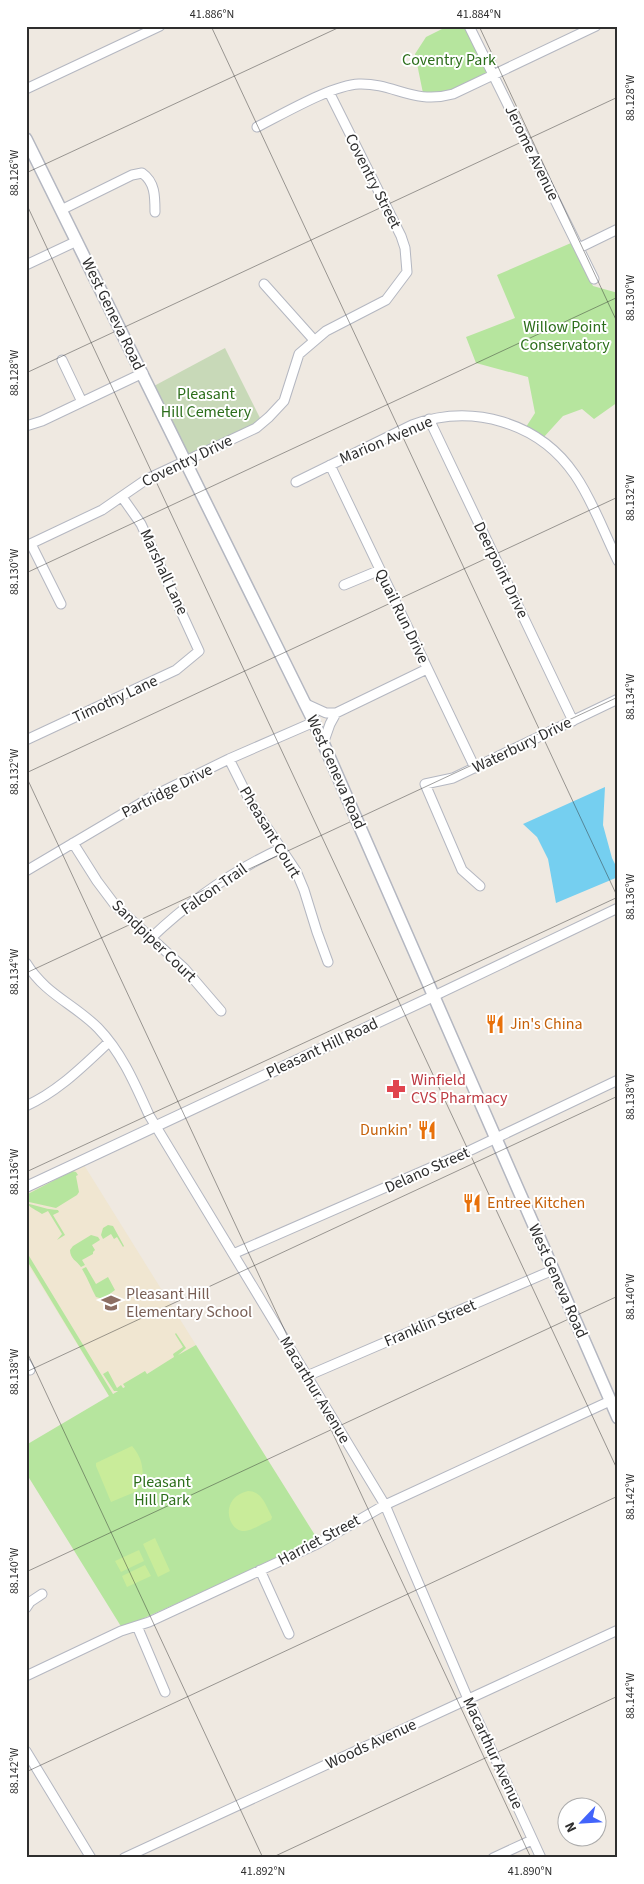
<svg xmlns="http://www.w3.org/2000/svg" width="644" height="1884" viewBox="0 0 644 1884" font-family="'Source Sans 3',sans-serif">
  <rect width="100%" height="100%" fill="#efe9e1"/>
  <path fill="#f0e6d1" d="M84 1165 196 1345 109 1396 26 1261V1192Z"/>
  <path fill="#b6e59e" d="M448 26H468L491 75 457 91 424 98 415 54 426 37Z
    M571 243 593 286 618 293V402L594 419 582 409 563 416 543 438 526 427 535 413 528 377 476 363 466 337 515 318 497 275Z
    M72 1171 76 1172 78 1175 76 1176 79 1192 77 1195 56 1208 29 1202V1204C38 1206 49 1210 58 1210L59 1212 53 1215 65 1235 57 1240 62 1234 48 1211 42 1214C32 1207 26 1208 26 1195Z
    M108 1225 113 1226 124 1246 123 1247 117 1237 114 1239 111 1234 103 1239 101 1235 103 1228Z
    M91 1235 98 1237 100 1240 92 1245 95 1250 93 1252V1254L82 1260 85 1265 81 1267C77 1261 70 1259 70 1250L73 1246Z
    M26 1251 113 1394 118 1391H114L103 1374 108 1371 117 1388 121 1385 123 1388 125 1387 123 1384 145 1371 147 1374 174 1357 173 1354 183 1347 175 1334 176 1333 186 1348 178 1355 196 1345 318 1540 122 1628 26 1473V1445L109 1396 26 1259Z
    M86 1267 96 1284 108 1277 115 1290 103 1299 96 1297C91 1288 88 1279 82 1269Z"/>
  <path fill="#c8d9b8" d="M225 348 261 420 188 456 154 386Z"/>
  <path fill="#c9ec9a" d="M132 1446C142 1457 145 1471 141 1486L135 1492 111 1502 96 1466V1463Z
    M248 1491C262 1491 266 1506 272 1517L271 1520C263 1523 253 1530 245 1531 228 1533 218 1498 248 1491Z
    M155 1538 170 1571 158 1577 143 1544Z
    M139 1550 144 1561 121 1572 115 1561Z
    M145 1565 151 1576 127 1587 122 1576Z"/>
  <path fill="#75cff0" d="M605 787 603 825 612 858 618 870V877L556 903 548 859 537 837 523 824Z"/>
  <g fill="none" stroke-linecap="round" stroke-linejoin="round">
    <g stroke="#b4b7c1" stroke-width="11">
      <path id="minor" d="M469 26 594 279
        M26 89 160 26
        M257 127C283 114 332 85 359 84 395 83 413 105 453 94L596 26
        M61 210 132 175 142 173C155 182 155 196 155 212
        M579 248 618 229
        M26 265 77 241
        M264 284 314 340
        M62 360 82 402
        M429 419 573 721
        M26 426 42 421 143 373
        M330 465 475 768
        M296 482 412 425C472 403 539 422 575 475 593 501 604 533 618 561
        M31 544 61 604
        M26 546 102 510 147 479 256 428 269 417 284 401 299 354 326 331 386 300 407 272 405 248 401 236 329 92
        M344 585 380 570
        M304 703 326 713H336L427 669
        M26 740 176 670 199 651 141 524 122 497
        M323 744 330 724 336 713
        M229 759 252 805 296 871 304 890 317 932 328 962
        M73 843 97 881 115 905 184 968 221 1011
        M26 871 151 797 229 759 314 722
        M480 886 462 870 425 784 453 778 618 699
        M151 938C190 901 234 870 282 848
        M26 963C46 995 73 1003 98 1028 122 1053 135 1084 149 1115L385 1505 468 1699 541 1858
        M434 996 618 908
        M26 1106C59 1091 83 1066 109 1042
        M233 1254 471 1150 618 1080
        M26 1363 30 1370
        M307 1376 553 1270
        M260 1570 289 1634
        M26 1608 30 1602 42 1594
        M137 1626 165 1692
        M26 1676 121 1631 149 1622 317 1544 385 1505 610 1401
        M26 1751 91 1858
        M124 1858 618 1630
        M493 1858 532 1840"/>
    </g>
    <g stroke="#b4b7c1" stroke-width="12">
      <path id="tertiary" d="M26 1187 434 996"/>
    </g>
    <g stroke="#b4b7c1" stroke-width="14">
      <path id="secondary" d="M26 139 314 722 618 1418"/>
    </g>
    <use href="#minor" stroke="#fff" stroke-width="9"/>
    <use href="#tertiary" stroke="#fff" stroke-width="10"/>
    <use href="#secondary" stroke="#fff" stroke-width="11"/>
  </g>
  <path fill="none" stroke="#2e2e2e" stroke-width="1" stroke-opacity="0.45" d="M211 26 618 898M479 26 618 324M26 173 342 26M26 203 618 1471M26 373 618 97M26 573 618 297M26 773 618 497M26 776 531 1858M26 973 618 697M26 1172 618 897M26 1350 263 1858M26 1372 618 1096M26 1572 618 1296M26 1772 618 1496M271 1858 618 1696"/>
  <defs>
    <g id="restaurant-bare" transform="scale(1.5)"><path d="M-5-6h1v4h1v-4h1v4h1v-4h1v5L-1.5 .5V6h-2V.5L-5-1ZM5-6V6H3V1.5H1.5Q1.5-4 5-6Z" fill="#e8710a" stroke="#fff" stroke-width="2.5" paint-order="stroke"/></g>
    <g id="pharmacy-bare" transform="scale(1.5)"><path d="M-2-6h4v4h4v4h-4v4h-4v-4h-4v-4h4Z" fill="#e0444e" stroke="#fff" stroke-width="2.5" paint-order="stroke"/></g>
    <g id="school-bare" transform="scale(1.5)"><path d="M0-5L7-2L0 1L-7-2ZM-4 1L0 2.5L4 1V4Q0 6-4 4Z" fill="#8d6e63" stroke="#fff" stroke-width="2.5" paint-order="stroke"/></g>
  </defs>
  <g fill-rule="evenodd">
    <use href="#restaurant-bare" x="495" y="1024"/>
    <use href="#pharmacy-bare" x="396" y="1089"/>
    <use href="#restaurant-bare" x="427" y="1130"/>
    <use href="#restaurant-bare" x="472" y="1203"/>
    <use href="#school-bare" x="111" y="1303"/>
  </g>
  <g text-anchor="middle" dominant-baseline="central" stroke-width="4" stroke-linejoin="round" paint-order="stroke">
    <g font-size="16" fill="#2c6e1b" stroke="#fff">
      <text x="449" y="60">Coventry Park</text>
      <text x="565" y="327">Willow Point<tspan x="565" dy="18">Conservatory</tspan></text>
      <text x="206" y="394">Pleasant<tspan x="206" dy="18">Hill Cemetery</tspan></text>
      <text x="162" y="1482">Pleasant<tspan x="162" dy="18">Hill Park</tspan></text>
    </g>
    <g font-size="16" fill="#2e2e2e" stroke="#fff">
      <text transform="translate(532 153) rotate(64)">Jerome Avenue</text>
      <text transform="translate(373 181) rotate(63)">Coventry Street</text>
      <text transform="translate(113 314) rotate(64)">West Geneva Road</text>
      <text transform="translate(386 440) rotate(-23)">Marion Avenue</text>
      <text transform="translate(187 461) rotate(-26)">Coventry Drive</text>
      <text transform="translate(501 570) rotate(64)">Deerpoint Drive</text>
      <text transform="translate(164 572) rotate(65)">Marshall Lane</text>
      <text transform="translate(402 616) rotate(64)">Quail Run Drive</text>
      <text transform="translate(115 699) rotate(-25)">Timothy Lane</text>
      <text transform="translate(522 745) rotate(-26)">Waterbury Drive</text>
      <text transform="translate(336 772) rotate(66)">West Geneva Road</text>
      <text transform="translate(167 791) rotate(-27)">Partridge Drive</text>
      <text transform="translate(270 832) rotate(59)">Pheasant Court</text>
      <text transform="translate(214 889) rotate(-35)">Falcon Trail</text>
      <text transform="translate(154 941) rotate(44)">Sandpiper Court</text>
      <text transform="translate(322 1048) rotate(-25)">Pleasant Hill Road</text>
      <text transform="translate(427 1170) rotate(-24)">Delano Street</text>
      <text transform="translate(558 1281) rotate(66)">West Geneva Road</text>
      <text transform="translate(430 1323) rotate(-23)">Franklin Street</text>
      <text transform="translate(315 1390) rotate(59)">Macarthur Avenue</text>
      <text transform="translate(319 1540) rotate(-28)">Harriet Street</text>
      <text transform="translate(371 1744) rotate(-25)">Woods Avenue</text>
      <text transform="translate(493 1753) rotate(65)">Macarthur Avenue</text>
    </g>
    <g font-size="16" fill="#c56008" stroke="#fff" text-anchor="start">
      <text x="510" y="1024">Jin's China</text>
      <text x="412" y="1130" text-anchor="end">Dunkin'</text>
      <text x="487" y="1203">Entree Kitchen</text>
    </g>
    <g font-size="16" fill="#be3a42" stroke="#fff" text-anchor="start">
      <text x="411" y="1080">Winfield<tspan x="411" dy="18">CVS Pharmacy</tspan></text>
    </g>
    <g font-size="16" fill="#785e54" stroke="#fff" text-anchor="start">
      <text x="126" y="1294">Pleasant Hill<tspan x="126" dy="18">Elementary School</tspan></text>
    </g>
  </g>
  <rect width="644" height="1884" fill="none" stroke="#ffffff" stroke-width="55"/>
  <g transform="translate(582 1822) rotate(245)"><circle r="24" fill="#ffffff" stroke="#ababab"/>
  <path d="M0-4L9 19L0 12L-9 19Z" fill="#4264fb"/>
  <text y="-8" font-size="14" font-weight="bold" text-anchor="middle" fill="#2e2e2e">N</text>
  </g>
  <rect x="28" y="28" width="588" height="1828" fill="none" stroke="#2e2e2e" stroke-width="2"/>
  <g font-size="12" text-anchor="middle" fill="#2e2e2e">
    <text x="212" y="18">41.886°N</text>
    <text x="479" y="18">41.884°N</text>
    <text transform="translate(630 98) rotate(-90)" y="4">88.128°W</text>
    <text transform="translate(14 173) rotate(-90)" y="4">88.126°W</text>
    <text transform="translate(630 298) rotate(-90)" y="4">88.130°W</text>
    <text transform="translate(14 373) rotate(-90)" y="4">88.128°W</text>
    <text transform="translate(630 498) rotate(-90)" y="4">88.132°W</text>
    <text transform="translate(14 572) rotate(-90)" y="4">88.130°W</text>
    <text transform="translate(630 697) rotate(-90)" y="4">88.134°W</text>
    <text transform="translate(14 772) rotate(-90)" y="4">88.132°W</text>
    <text transform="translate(630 897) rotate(-90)" y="4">88.136°W</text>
    <text transform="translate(14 972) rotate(-90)" y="4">88.134°W</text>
    <text transform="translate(630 1097) rotate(-90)" y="4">88.138°W</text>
    <text transform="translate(14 1172) rotate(-90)" y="4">88.136°W</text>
    <text transform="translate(630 1297) rotate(-90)" y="4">88.140°W</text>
    <text transform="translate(14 1372) rotate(-90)" y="4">88.138°W</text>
    <text transform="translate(630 1497) rotate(-90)" y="4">88.142°W</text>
    <text transform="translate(14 1571) rotate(-90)" y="4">88.140°W</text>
    <text transform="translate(630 1696) rotate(-90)" y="4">88.144°W</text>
    <text transform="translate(14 1771) rotate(-90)" y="4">88.142°W</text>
    <text x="263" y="1875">41.892°N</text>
    <text x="530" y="1875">41.890°N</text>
  </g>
</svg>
